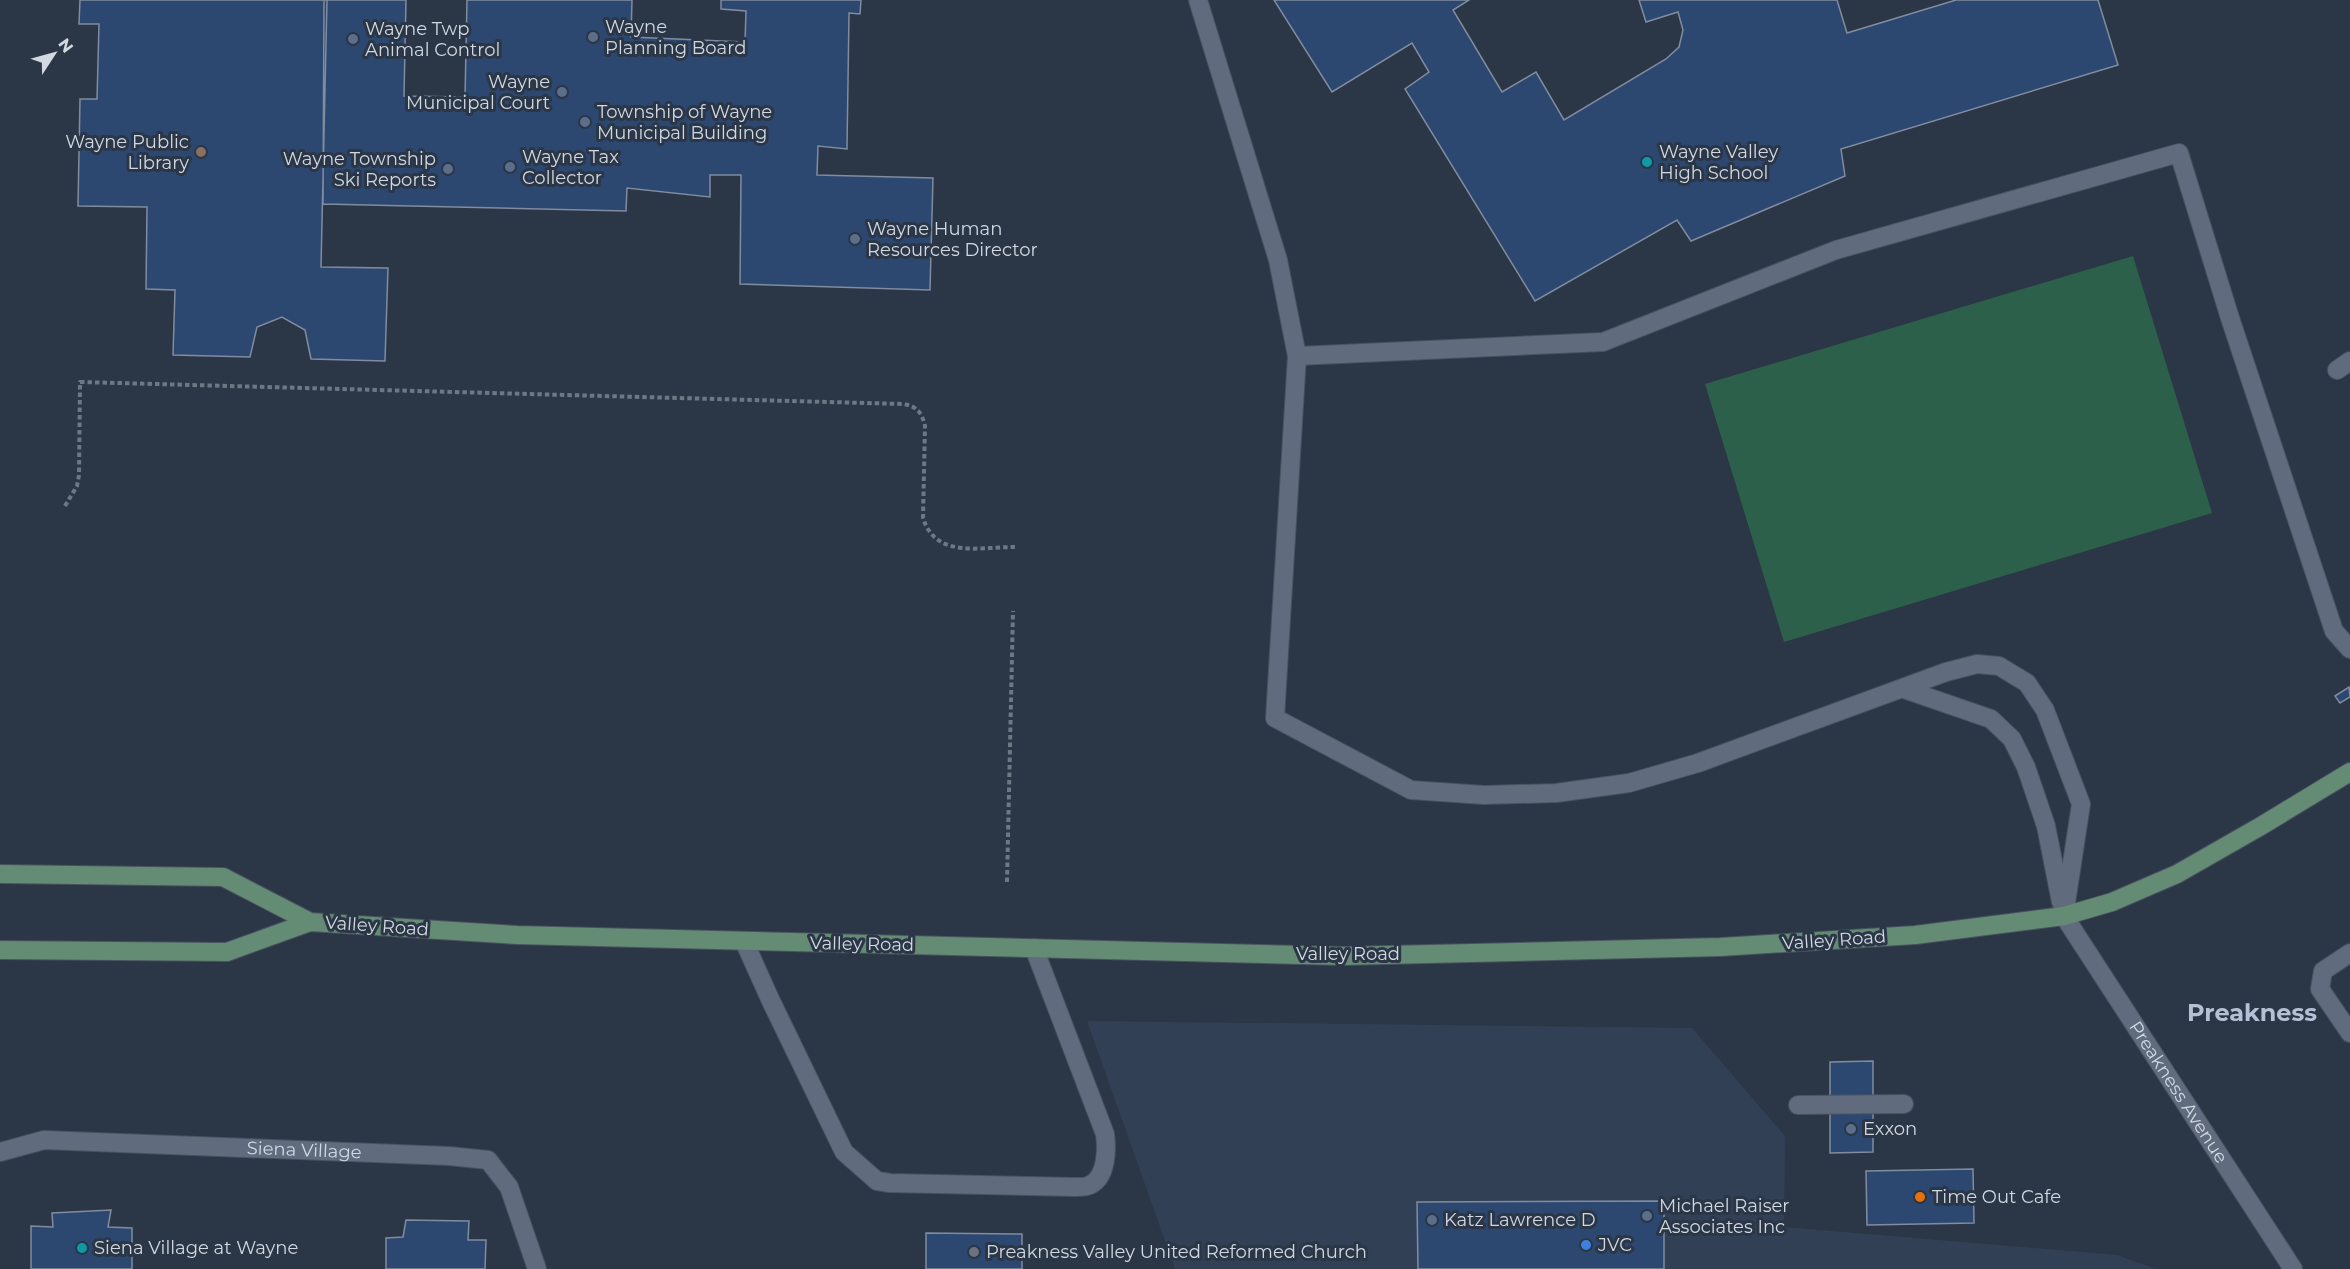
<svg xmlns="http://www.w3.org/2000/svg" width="2350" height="1269" viewBox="0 0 2350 1269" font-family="Montserrat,sans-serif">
  <rect width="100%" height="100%" fill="#2b3646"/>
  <path fill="#324056" d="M1087 1021 1692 1028 1785 1136 1784 1227 2117 1255 2156 1269H1175Z"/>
  <path fill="#2d604b" d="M2133 256 2212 513 1784 642 1705 384Z"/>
  <path fill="#2d4870" stroke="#808c9f" stroke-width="1.5" d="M80 0H327L321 267 388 268 385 361 311 359 305 330 282 317 257 327 250 357 173 355 175 290 146 289 147 207 78 206 80 99H97L99 24H79Z
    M324 0H406L404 96 465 97 467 0H632L631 37 745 42 746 11 721 9V0H861L860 14 849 13 847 149 818 146 817 175 933 178 930 290 740 284 741 175H710V197L627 188 626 211 323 204Z
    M1274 0H1469L1453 10 1502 92 1536 72 1564 120 1666 59 1679 47 1683 30 1678 12 1646 22 1639 0H1837L1847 33 1956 0H2098L2118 65 1841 149 1845 176 1691 241 1677 220 1535 301 1405 89 1429 72 1412 43 1332 92Z
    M2349 687 2350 697 2340 703 2335 696Z
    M1873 1061V1152L1830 1153V1062Z
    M1973 1169 1974 1223 1867 1225 1866 1171Z
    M1664 1201V1269H1418L1417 1202Z
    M111 1210 108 1227 132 1228V1269H31V1226L53 1227 52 1213Z
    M406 1220 469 1221 468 1240H486L485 1269H386V1238L403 1237Z
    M926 1233 1022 1234V1269H926Z"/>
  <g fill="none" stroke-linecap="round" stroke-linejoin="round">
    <g stroke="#49515f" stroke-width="20">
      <g id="lane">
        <path d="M1198 0 1278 260 1297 356 1275 718 1411 790 1484 795 1556 793 1629 783 1698 763 1946 672 1977 664 1999 666 2027 683 2045 710 2081 804 2064 916"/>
        <path d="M1297 356 1603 342 1836 250 2179 153 2230 318 2334 631 2350 649"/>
        <path d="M2337 370 2350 361"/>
        <path d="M1904 689 1991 719 2012 739 2026 767 2046 826 2061 902"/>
        <path d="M744 941 770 999 844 1152 877 1181 890 1183 1075 1187C1080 1187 1087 1187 1090 1185 1107 1177 1107 1149 1105 1134L1034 948"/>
        <path d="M2350 953 2323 971 2320 989 2350 1033"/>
        <path d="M1798 1105 1904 1104"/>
        <path id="s1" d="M0 1152 44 1140 449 1156 488 1160 509 1187 537 1269"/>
      </g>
    </g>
    <g stroke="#49515f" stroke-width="20">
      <g id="secondary">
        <path id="s2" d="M2064 916 2293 1269"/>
      </g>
    </g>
    <g stroke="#49515f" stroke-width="20">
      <path id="primary" d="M0 874 223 877 310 922
        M0 950 227 952 310 922 517 935 1343 956 1720 947 1915 935 2064 916 2112 902 2177 874 2261 826 2350 772"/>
    </g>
    <path stroke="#6e7885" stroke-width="4" stroke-dasharray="4.5 3" stroke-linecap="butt" d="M65 506 77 486 79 475 80 382 903 404C917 406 922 413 925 426L923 518C936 559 980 547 1015 547
      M1007 882 1013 611"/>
    <use href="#lane" stroke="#606c7e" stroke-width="18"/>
    <use href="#secondary" stroke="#606c7e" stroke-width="18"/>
    <use href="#primary" stroke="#648b74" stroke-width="18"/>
  </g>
  <g fill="#5c6f8a" stroke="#2b3646" stroke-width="2">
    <circle cx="593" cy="37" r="6"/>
    <circle cx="353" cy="39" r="6"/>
    <circle cx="562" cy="92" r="6"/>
    <circle cx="585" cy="122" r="6"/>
    <circle cx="510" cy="167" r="6"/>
    <circle cx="448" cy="169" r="6"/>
    <circle cx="855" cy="239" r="6"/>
    <circle cx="1851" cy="1129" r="6"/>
    <circle cx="1647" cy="1216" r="6"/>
    <circle cx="1432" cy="1220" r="6"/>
  </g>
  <circle fill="#8d6e63" stroke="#2b3646" stroke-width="2" cx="201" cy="152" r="6"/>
  <g fill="#0f9aa8" stroke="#2b3646" stroke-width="2">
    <circle cx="1647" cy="162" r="6"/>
    <circle cx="82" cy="1248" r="6"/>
  </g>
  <circle fill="#e8710a" stroke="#2b3646" stroke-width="2" cx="1920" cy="1197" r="6"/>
  <circle fill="#3f7fe0" stroke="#2b3646" stroke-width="2" cx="1586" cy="1245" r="6"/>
  <circle fill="#6b7280" stroke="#2b3646" stroke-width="2" cx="974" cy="1252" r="6"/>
  <g text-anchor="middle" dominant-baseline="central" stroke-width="6" stroke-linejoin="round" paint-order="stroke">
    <g font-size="18" fill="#d1d8e2" stroke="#2b3646" text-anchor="start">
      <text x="605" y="27">Wayne<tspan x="605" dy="21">Planning Board</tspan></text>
      <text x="365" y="29">Wayne Twp<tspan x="365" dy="21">Animal Control</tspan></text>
      <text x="550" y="82" text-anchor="end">Wayne<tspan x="550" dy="21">Municipal Court</tspan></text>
      <text x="597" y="112">Township of Wayne<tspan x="597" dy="21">Municipal Building</tspan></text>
      <text x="189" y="142" text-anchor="end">Wayne Public<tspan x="189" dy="21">Library</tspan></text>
      <text x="1659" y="152">Wayne Valley<tspan x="1659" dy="21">High School</tspan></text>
      <text x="522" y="157">Wayne Tax<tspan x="522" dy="21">Collector</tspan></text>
      <text x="436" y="159" text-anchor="end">Wayne Township<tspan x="436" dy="21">Ski Reports</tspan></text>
      <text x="867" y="229">Wayne Human<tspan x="867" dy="21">Resources Director</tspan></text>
      <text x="1863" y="1129">Exxon</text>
      <text x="1932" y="1197">Time Out Cafe</text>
      <text x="1659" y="1206">Michael Raiser<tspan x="1659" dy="21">Associates Inc</tspan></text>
      <text x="1444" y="1220">Katz Lawrence D</text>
      <text x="1598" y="1245">JVC</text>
      <text x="94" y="1248">Siena Village at Wayne</text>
      <text x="986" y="1252">Preakness Valley United Reformed Church</text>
    </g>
    <g font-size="18" fill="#d1d8e2" stroke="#2b3646">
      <text transform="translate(377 926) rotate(4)">Valley Road</text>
      <text transform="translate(1834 940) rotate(-4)">Valley Road</text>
      <text transform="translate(862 944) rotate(1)">Valley Road</text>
      <text x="1348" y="954">Valley Road</text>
      <text stroke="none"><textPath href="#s2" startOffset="210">Preakness Avenue</textPath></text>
      <text stroke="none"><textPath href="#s1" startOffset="306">Siena Village</textPath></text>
    </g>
    <g font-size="24" font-weight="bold" fill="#b4c1d5" stroke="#2b3646">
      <text x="2252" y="1012">Preakness</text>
    </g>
  </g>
  <g transform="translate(54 54) rotate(54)" stroke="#2b3646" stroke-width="4.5" paint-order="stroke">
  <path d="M0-4.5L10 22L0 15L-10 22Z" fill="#d1d8e2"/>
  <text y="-9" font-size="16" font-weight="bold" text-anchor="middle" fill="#d1d8e2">N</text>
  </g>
</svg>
